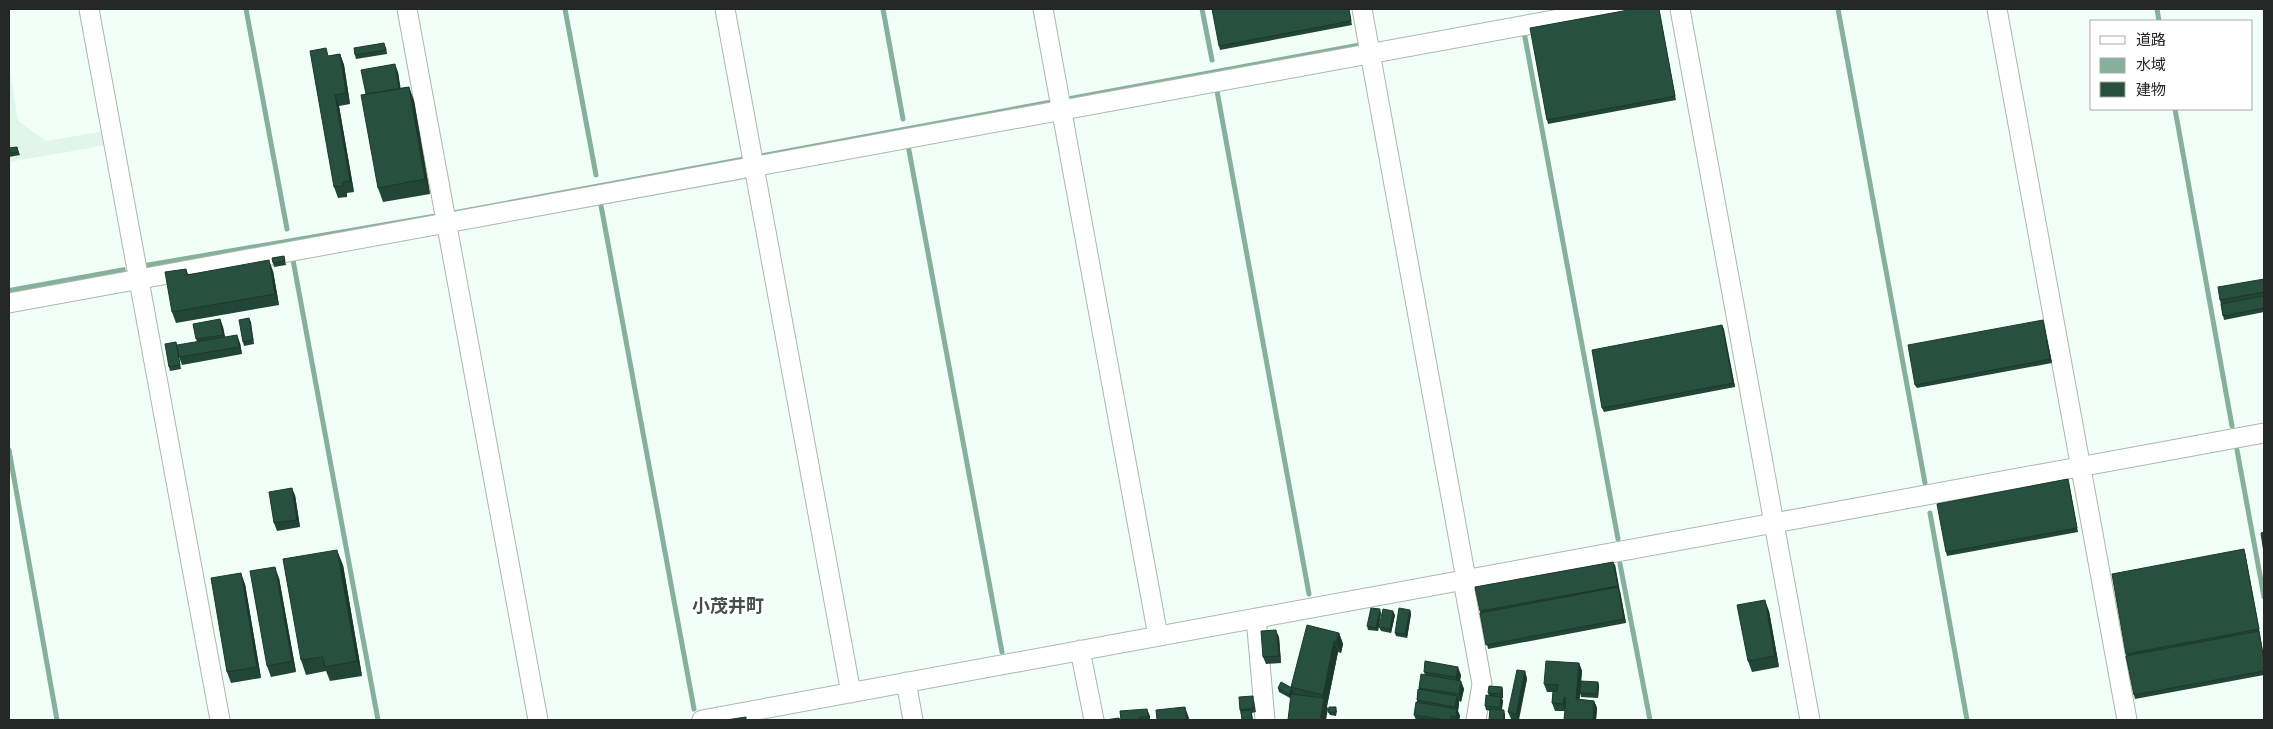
<svg xmlns="http://www.w3.org/2000/svg" width="2273" height="729" viewBox="0 0 2273 729" font-family="'Work Sans','Noto Sans JP',sans-serif">
  <rect width="100%" height="100%" fill="#f2fef8"/>
  <path fill="#e1f5ea" d="M9 65 18 121 46 141 105 131 107 145 9 162Z"/>
  <path fill="#85b19b" d="M1362 42 1363 48 147 271 145 263 450 211Z
    M125 267 127 276 9 297V288Z"/>
  <g fill="none" stroke-linecap="round" stroke-linejoin="round">
    <path stroke="#85b19b" stroke-width="5" d="M246 9 287 229
      M565 9 596 175
      M883 9 903 119
      M1202 9 1212 60
      M1838 9 1925 483
      M2157 9 2159 21
      M1524 32 1618 539
      M1217 91 1309 594
      M2175 109 2232 426
      M908 145 1002 652
      M600 200 694 709
      M293 260 378 720
      M9 450 57 720
      M2237 450 2264 597
      M1930 513 1967 720
      M1620 564 1650 720"/>
    <g stroke="#acb7b1" stroke-width="21">
      <path id="minor" d="M89 9 220 720
        M407 9 538 720
        M725 9 851 693
        M1043 9 1158 636
        M1362 9 1466 579
        M1680 9 1810 720
        M1997 9 2127 720
        M9 303 1614 9
        M1463 580 1482 684 1476 720
        M1256 618 1265 720
        M1080 650 1094 720
        M906 682 913 720
        M702 720 2264 433"/>
    </g>
    <use href="#minor" stroke="#fff" stroke-width="19"/>
  </g>
  <path fill="#224635" d="M1349 9 1352 25 1220 50 1219 46Z
    M1659 9 1676 100 1548 124 1547 120Z
    M386 47 387 54 356 59 355 55Z
    M340 54 344 65 350 104 339 106 354 192 347 193V197L338 198 334 187 329 56Z
    M398 72 400 88 409 87 414 101 430 194 383 202 378 188 366 94Z
    M17 147 20 155 9 157V148Z
    M284 256 286 265 274 267 273 263Z
    M186 269 188 274 273 271 279 305 176 323 172 312Z
    M2264 279V312L2224 320 2220 300Z
    M249 318 254 344 244 346 243 342Z
    M220 319 223 327 225 337 240 343 242 354 182 365 179 357 197 342 196 339Z
    M2044 324 2052 363 1917 388 1915 385Z
    M1722 325 1735 387 1604 412 1602 408Z
    M176 342 181 369 170 371 169 367Z
    M2069 483 2078 532 1947 556 1946 552Z
    M295 495 300 527 277 531 274 523Z
    M2245 553 2264 657V675L2135 699 2134 695 2126 654Z
    M343 565 362 676 330 681 326 671 306 675 301 660Z
    M1615 565 1626 623 1488 649 1480 611Z
    M279 578 296 672 271 677 267 666Z
    M245 584 261 678 231 683 227 672Z
    M1410 610 1411 614 1407 638 1396 636 1395 633Z
    M1769 611 1779 667 1752 672 1748 661Z
    M1381 613 1378 631 1368 630 1367 626Z
    M1395 615 1391 633 1381 631 1379 627Z
    M1339 633 1343 644 1341 653 1338 652 1327 706 1290 698 1279 692 1278 688H1292L1291 687Z
    M1279 637 1281 663 1266 664 1263 657Z
    M1579 663 1582 671 1579 699 1594 701 1597 708 1596 720H1564L1565 711H1555L1552 703 1553 692H1547L1544 684Z
    M1525 671 1527 679 1519 720 1511 719 1508 712Z
    M1424 672 1461 675 1460 681 1464 689 1461 702 1459 701V703L1458 711 1460 716 1459 720H1416L1414 715 1417 702V700L1419 689V688L1425 675Z
    M1598 682 1599 686 1598 698 1581 697 1580 693Z
    M1502 687 1503 691V698H1502L1503 701 1502 710 1505 714 1486 710 1485 706 1489 696 1488 693Z
    M1254 700 1256 712 1252 713 1253 720H1242L1240 710Z
    M1336 707 1337 711 1336 716 1330 715 1328 712Z
    M1120 711 1150 716V720H1121Z"/>
  <path fill="#1b392b" d="M340 54 344 65 350 104 346 93Z
    M395 64 398 72 403 103 400 95Z
    M409 87 414 101 430 194 425 179Z
    M335 95 339 106 354 192 350 181Z
    M269 260 273 271 279 305 275 294Z
    M249 318 251 322 254 344 253 340Z
    M220 319 223 327 226 342 223 335Z
    M2043 320 2044 324 2052 363 2050 359Z
    M1722 325 1724 329 1735 387 1733 383Z
    M237 335 240 343 242 354 239 347Z
    M292 488 295 495 300 527 297 520Z
    M2244 549 2245 553 2260 633 2259 629Z
    M337 550 343 565 362 676 357 661Z
    M1613 562 1615 565 1619 589 1618 586Z
    M275 567 279 578 296 672 292 661Z
    M241 573 245 584 261 678 257 667Z
    M1618 587 1620 591 1626 623 1624 619Z
    M1765 600 1769 611 1779 667 1775 656Z
    M1380 609 1381 613 1378 631 1376 628Z
    M1410 610 1411 614 1407 638 1405 634Z
    M1393 611 1395 615 1391 633 1390 629Z
    M1276 630 1279 637 1281 663 1279 656Z
    M1339 633 1343 644 1341 653 1336 642Z
    M1334 641 1338 652 1327 706 1328 709 1326 720H1320L1324 699 1323 695Z
    M1579 663 1582 671 1579 707 1576 699Z
    M1458 667 1461 675 1459 685 1456 677Z
    M1525 671 1527 679 1518 720 1516 714Z
    M1461 681 1464 689 1461 702 1459 694Z
    M1598 682 1599 686 1598 698 1597 694Z
    M1502 687 1503 691V698L1501 694Z
    M1292 689 1293 693 1290 698 1289 695Z
    M1457 696 1459 703 1458 711 1460 716 1459 720H1457L1456 717 1457 712 1455 707Z
    M1501 697 1503 701 1501 711 1500 707Z
    M1564 697 1567 705 1566 711 1563 704Z
    M1594 701 1597 708 1596 720H1593Z
    M1185 707 1189 718V720H1186Z
    M1147 709 1150 716V720H1149L1148 717Z
    M1504 710 1505 714V720H1503Z"/>
  <path fill="#27513e" stroke="#1b392b" d="M1212 9H1349L1351 21 1219 46Z
    M1634 9H1659L1675 96 1547 120 1530 28Z
    M384 43 386 50 355 55 354 48Z
    M326 48 328 56 340 54 346 93 335 95 350 181 343 182V186L334 187 310 51Z
    M395 64 399 89 366 94 361 70Z
    M409 87 425 179 378 188 361 95Z
    M17 147 18 152 9 153V148Z
    M284 256 285 261 273 263 272 258Z
    M269 260 275 294 172 312 165 272 186 269 187 275Z
    M2264 279V292L2220 300 2218 287Z
    M2264 296V308L2223 316 2221 304Z
    M249 318 253 340 243 342 239 320Z
    M220 319 223 335 196 339 193 324Z
    M2043 320 2050 359 1915 385 1908 345Z
    M1722 325 1733 383 1602 408 1592 350Z
    M237 335 239 347 179 357 177 345Z
    M176 342 180 365 169 367 165 344Z
    M2068 479 2077 528 1946 552 1937 504Z
    M292 488 297 520 274 523 269 492Z
    M2264 532V553L2261 533Z
    M2244 549 2259 629 2126 654 2112 574Z
    M337 550 357 661 325 667 323 657 301 660 283 559Z
    M1613 562 1618 586 1480 611 1475 587Z
    M275 567 292 661 267 666 250 571Z
    M241 573 257 667 227 672 211 578Z
    M1618 587 1624 619 1486 645 1480 613Z
    M1765 600 1775 656 1748 661 1737 605Z
    M1371 608 1380 609 1376 628 1367 626Z
    M1399 608 1410 610 1405 634 1395 633Z
    M1383 609 1393 611 1390 629 1379 627Z
    M1307 625 1339 633 1336 642 1334 641 1323 695 1291 687Z
    M1276 630 1279 656 1263 657 1261 631Z
    M2259 631 2264 661V671L2134 695 2126 656Z
    M1425 661 1458 667 1456 677 1424 672Z
    M1546 661 1579 663 1576 699 1594 701 1593 720H1564L1566 698 1564 697 1563 704 1552 703 1553 691H1557L1558 685 1544 684Z
    M1517 670 1525 671 1516 714 1508 712Z
    M1421 674 1461 681 1459 694 1419 688Z
    M1581 681 1598 682 1597 694 1580 693Z
    M1281 682 1292 688 1289 695 1278 688Z
    M1489 686 1502 687 1501 694 1488 693Z
    M1418 689 1457 696 1455 707 1417 700Z
    M1291 694 1324 698 1320 720H1288Z
    M1486 695 1501 697 1500 707 1485 706Z
    M1253 696 1254 708 1240 710 1239 697Z
    M1416 702 1457 709 1456 717 1451 716 1450 720H1447L1414 715Z
    M1185 707 1186 720H1157L1156 710Z
    M1329 707H1336L1335 713 1328 712Z
    M1147 709 1148 717H1140V720H1121L1120 711Z
    M1490 709 1504 710 1503 720H1489Z
    M1251 710 1252 719 1242 720 1241 711Z
    M746 717V720H726Z
    M1119 718 1120 720H1105Z
    M1418 718 1431 720H1417Z"/>
  <g text-anchor="middle" dominant-baseline="central" stroke-width="5" stroke-linejoin="round" paint-order="stroke">
    <g font-size="18" font-weight="bold" fill="#46504b" stroke="#fff">
      <text x="728" y="605">小茂井町</text>
    </g>
  </g>
  <rect width="2273" height="729" fill="none" stroke="#232725" stroke-width="20"/>
  <rect x="2090" y="20" width="162" height="90" fill="#ffffff" stroke="#a7a9a8"/>
  <rect x="2100" y="36" width="25" height="8" fill="#ffffff" stroke="#a7a9a8"/>
  <text x="2136" y="45" font-size="15" fill="#232725">道路</text>
  <rect x="2100" y="58" width="25" height="15" fill="#85b19b" stroke="#a7a9a8"/>
  <text x="2136" y="70" font-size="15" fill="#232725">水域</text>
  <rect x="2100" y="82" width="25" height="15" fill="#27513e" stroke="#a7a9a8"/>
  <text x="2136" y="95" font-size="15" fill="#232725">建物</text>
</svg>
